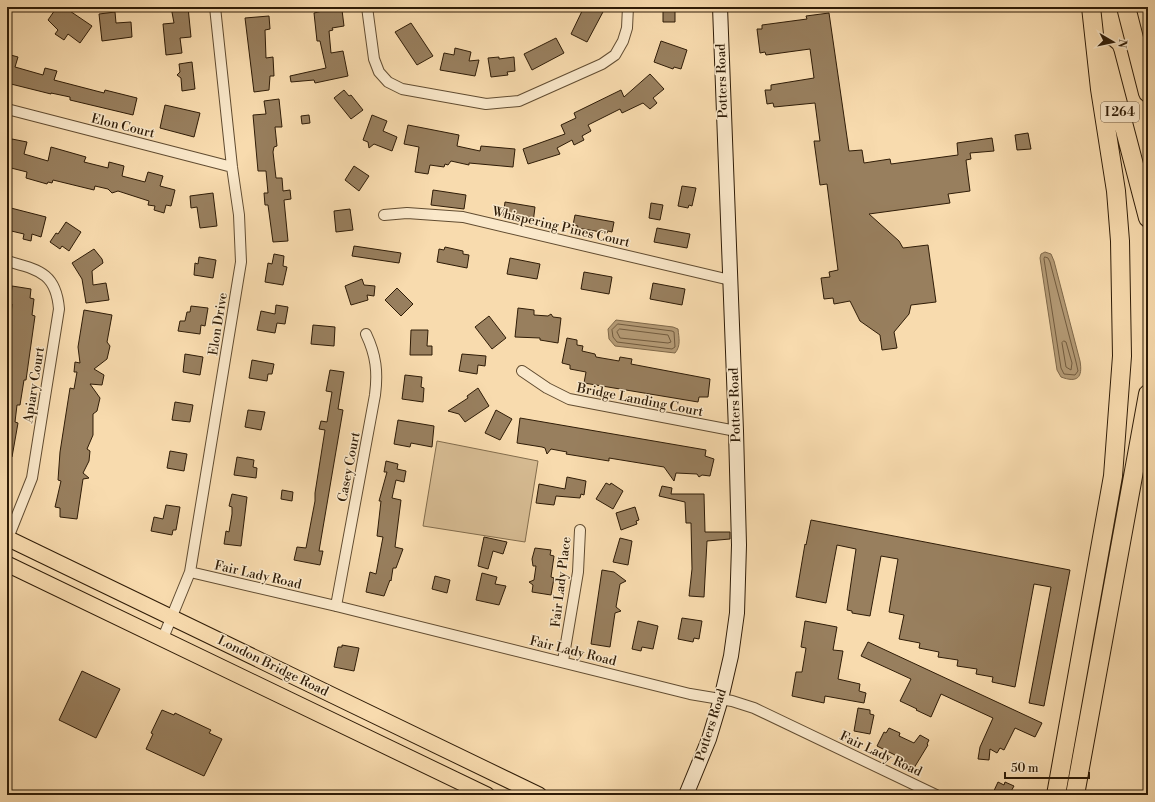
<svg xmlns="http://www.w3.org/2000/svg" width="1155" height="802" viewBox="0 0 1155 802" font-family="'Libre Bodoni',serif">
  <rect width="100%" height="100%" fill="#f8dbae"/>
  <filter id="stains"><feTurbulence type="fractalNoise" baseFrequency=".005" numOctaves="4"/><feColorMatrix values="0 0 0 0 .2 0 0 0 0 .09 0 0 0 0 .02 0 0 0 .5 -.17"/></filter>
  <radialGradient id="worn" r=".72"><stop offset=".6" stop-color="#630" stop-opacity="0"/><stop offset="1" stop-color="#630" stop-opacity=".3"/></radialGradient>
  <path fill="#d6bb92" stroke="#826c4c" d="M437 441 538 461 525 542 423 526Z"/>
  <path fill="#b49a75" stroke="#7f6849" d="M1045 252 1051 254 1054 261 1080 361C1083 378 1077 383 1061 377L1057 370 1040 258 1041 254Z
    M616 320 673 327 678 329C679 338 681 346 675 353L615 346 609 339 608 329Z"/>
  <g fill="none" stroke-linecap="round" stroke-linejoin="round">
    <path stroke="#725b3e" stroke-width="1" d="M1045 257 1048 258 1050 262 1076 362 1078 371 1075 375 1064 374 1061 368 1044 259Z
      M618 324 672 331 674 332 675 347 672 349 617 342 613 337 612 330Z
      M620 329 668 335 671 342 668 343 620 338 617 332Z
      M1064 341 1066 342 1072 363 1071 370 1066 367 1062 343Z"/>
  </g>
  <path fill="#987f5e" stroke="#2f1c07" d="M57 7H64L92 26 80 43 68 34 64 40 55 34 58 30 48 20Z
    M171 7H188L191 37 180 38 182 53 166 55 163 24 174 23Z
    M584 7H599L604 10 587 42 571 34Z
    M663 7H675V22H663Z
    M331 9V11L342 10 344 26 332 28 333 30 329 31 331 53 343 51 348 76 315 83 314 80 291 82 290 76 326 68 320 41H317L314 13Z
    M115 12 116 23 131 22 132 37 102 41 99 14Z
    M829 13 849 151 862 150 864 163 890 159 891 164 958 155 957 143 992 138 994 151 970 153 971 159 966 160 970 191 948 194 950 203 869 214 899 241 903 248 928 245 936 302 911 305 909 314 894 332 897 348 882 350 880 335 860 321 850 301 834 304 833 298 824 299 821 278 830 277 829 272 838 270 827 184 820 185 814 141H820L815 103 774 107 773 103 767 104 765 90H771V85L814 78 810 49 766 55 765 52 760 53 757 29H762V25L807 19 806 16Z
    M269 16 270 29 265 30 266 58 273 57 274 76H270L269 90 254 92 245 18Z
    M411 23 433 56 417 65 395 32Z
    M556 38 564 53 532 70 524 54Z
    M661 41 687 50 681 69 674 67 673 69 654 62Z
    M455 48 471 52 469 61 479 60 475 76 440 70 444 53 454 55Z
    M7 54 18 57 15 67 43 75 45 68 57 71 54 80 104 93 105 90 137 98 133 115 70 100V97L51 93V94L11 84 10 86 7 85Z
    M499 57V59L514 57 515 71 507 72 508 75 491 77 488 58Z
    M192 62 195 89 182 91 181 78 177 75 180 72 179 64Z
    M650 74 664 89 653 98 657 103 650 109 643 103 622 113 620 109 588 125 591 131 582 136 584 140 574 145 572 140 557 148 560 154 528 164 523 149 565 134 561 125 576 118 574 113 621 90 624 97Z
    M344 90 349 96 351 95 363 110 351 119 334 98Z
    M279 99 282 127H275L277 146 274 147 273 152 276 178H282L283 191 290 190 291 199 284 200 288 241 273 242 268 205H265L264 193H268L266 171H258L253 115 266 114 264 101Z
    M165 105 200 113 194 137 160 128Z
    M309 115 310 123 302 124 301 116Z
    M372 115 387 121 383 131 397 137 392 151 374 144 369 148 368 142 363 140Z
    M408 125 459 135 457 146 480 151 481 146 515 149 513 167 469 163V165L451 161 448 165 445 164 444 167 430 165 428 174 415 172 419 147 404 144Z
    M1028 133 1031 149 1017 150 1015 135Z
    M12 139 27 142 24 154 48 161 51 147 86 157 84 162 108 168 109 162 124 166 122 176 145 182 148 172 163 176 160 186 175 190 171 206 166 205 164 213 154 210 155 206 148 205 149 201 118 191 112 193 108 189 95 186 94 190 53 180 52 183 48 182 47 184 26 178 27 172 7 167V151H9Z
    M354 166 369 176 359 191 345 180Z
    M682 186 696 188 692 206 689 205 688 208 678 206Z
    M433 190 466 195 464 209 431 205Z
    M213 193 217 226 200 228 197 207 191 208 190 196Z
    M505 202 535 207 533 223 503 218Z
    M651 203 663 205 660 220 649 218Z
    M7 207 46 217 41 237 32 234 31 241 23 239 24 234 7 230Z
    M350 209 353 230 336 232 334 211Z
    M575 215 614 222 612 232 608 231 607 233 577 228 578 226 573 225Z
    M66 222 81 232 69 251 62 246 60 249 50 242 56 233 58 234Z
    M657 228 690 234 687 248 654 242Z
    M354 246 401 253 399 263 352 256Z
    M445 247 463 251V254L469 255 467 268 437 262 439 249 444 250Z
    M94 249 102 259 103 263 92 271 93 285 106 283 109 300 86 303 82 279 72 263Z
    M274 254 284 256 283 266 287 267 283 285 265 282 268 263 272 264Z
    M199 257 216 260 213 278 194 275 195 263 198 264Z
    M510 258 540 264 537 279 507 274Z
    M584 272 612 277 609 294 581 289Z
    M362 279 364 285 375 286 374 296 367 295 368 300 351 305 345 286Z
    M653 283 685 289 682 305 650 299Z
    M12 286 31 289 30 298 34 299 32 315 35 316 26 380H24L20 405H17L15 422 18 423 12 457 7 456V338L9 326 7 318 11 316 12 304 10 303Z
    M397 288 413 304 401 316 385 300Z
    M276 305 288 307 285 324 277 323 275 333 257 330 261 311 275 314Z
    M191 306 208 308 205 326 201 325 200 334 178 331 180 321H185L187 312H190Z
    M518 308 534 310V315L548 316 551 314 553 317 561 318 558 343 540 340V338L515 337Z
    M84 310 112 315 107 342 110 346 107 359 94 369 104 375 102 385 90 384 100 398 97 411 93 414V435L87 449 90 451 89 461 83 473 89 478 83 479 77 519 60 517V508L55 507 61 481 58 480 60 452 70 388 74 389 77 372H74L75 362 80 363 78 347Z
    M489 316 506 338 492 349 475 327Z
    M313 325 335 327 334 346 311 344Z
    M411 330H428L427 346H432V355H410Z
    M567 338 577 340V345L583 346 582 351 595 354 596 357 619 361 620 357 632 359 631 364 710 379 708 397H699L698 402 584 383 586 372 570 369V365L562 363Z
    M185 354 203 357 200 375 183 372Z
    M462 354 486 356 485 366 478 365 477 374 459 371Z
    M252 360 274 364 272 374H268L267 381 249 378Z
    M330 370 344 372 338 409 343 410 319 551H323L320 565 294 560 297 547 306 548 315 501V493L325 430 319 429 321 421 327 422 332 392 326 391Z
    M405 375 422 377 421 387 424 388 423 402 402 399Z
    M478 388 489 406 465 422 459 414 448 411 468 398 467 396Z
    M175 402 193 405 190 422 172 420Z
    M248 410 265 412 261 430 245 427Z
    M496 410 512 419 500 440 485 433Z
    M520 418 706 450 705 456 714 459 710 476 702 475 699 477 697 474 676 473 674 481 664 467 609 458V461L566 454 567 452 551 449 547 454 545 448 542 447 517 443Z
    M398 420 434 426 432 447 411 443 410 447 394 444Z
    M170 451 187 454 184 471 167 468Z
    M237 457 254 460 253 467 257 468 256 478 234 475Z
    M386 461 398 464 397 469 406 471 404 482 396 480 392 498 401 500 395 547 403 549 396 568H393L391 581 390 580 384 596 366 592 370 572 376 574 383 537 377 536 381 501H379L387 472H384Z
    M567 477 586 481 584 495 581 494 580 498 556 496 554 505 536 503 539 484 565 489Z
    M606 483 610 485 611 483 623 491 613 509 596 499Z
    M662 486 672 488 671 494H704L705 532H730V539L707 541 704 597 689 596 692 569 691 523H686L685 502 659 496Z
    M282 490 293 492 292 501 281 499Z
    M232 494 247 497 241 546 224 544 226 531 229 532 232 514V507L229 506Z
    M166 505 180 507 176 530H173L172 535 151 531 154 517 163 519Z
    M635 507 639 520 636 521 637 524 621 530 616 513Z
    M811 520 1070 570 1044 706 1029 703 1051 587 1034 584 1015 687 992 682 993 677 976 674 977 669 957 666 958 660 938 657 939 652 919 648 920 643 899 639 904 615 889 612 898 559 881 556 870 616 852 613V611L847 610 856 549 837 545 826 603 796 597 805 544 806 545Z
    M484 537 507 542 503 554 493 551 488 569 478 566Z
    M620 538 632 541 628 565 613 562Z
    M535 548 551 550 550 555 554 556 551 577 554 578 551 595 532 592 533 585 529 582 534 580 536 566H533L532 559Z
    M602 570 614 572 626 581 620 584 616 607 621 611 615 613 610 647 591 644Z
    M482 573 497 577 495 584 506 586 499 605 476 600Z
    M435 576 450 580 447 593 432 589Z
    M682 618 702 621 699 639 694 638 693 642 678 639Z
    M638 621 658 626 653 649 642 647 641 651 632 649Z
    M805 621 837 627 833 650 843 651 838 679 860 684 859 691 866 693 864 703 825 696 824 703 792 696 796 672H802L806 648 801 647Z
    M868 642 1042 723 1035 737 1015 728 1004 750 1000 748 997 753 990 749 989 760 978 759 980 747 993 718 941 694 931 717 916 710 917 709 900 701 911 679 861 656Z
    M342 645 359 648 354 671 334 667 338 647H342Z
    M82 671 120 689 96 738 59 720Z
    M858 708 870 710V714L874 715 870 734 854 731Z
    M162 710 174 715 175 713 211 730 209 733 222 739 204 776 146 749 153 734 151 733Z
    M889 728 900 733 899 736 914 743 920 735 929 740 927 744 928 745 914 768 903 763 905 760 877 746 884 732 886 733Z
    M998 782 1004 785 1005 782 1014 786 1009 795H992Z"/>
  <g fill="none" stroke-linecap="round" stroke-linejoin="round">
    <g stroke="#614c31" stroke-width="12">
      <path id="street" d="M367 7 374 59 379 72 388 82 402 89 486 104 519 101 602 64 615 55 623 41 627 28 628 7
        M7 109 232 167
        M384 215 407 213 463 217 730 280
        M7 261C38 270 56 272 59 309L32 478 8 538
        M522 371 547 388 569 399 736 431
        M190 572 336 606 690 694 732 701 754 708 936 795
        M336 606 375 395C378 372 376 355 366 334
        M163 638 190 572 241 262 239 215 232 167 215 7
        M563 661 578 572 580 530"/>
    </g>
    <g stroke="#2f1c07" stroke-width="16">
      <path id="secondary" d="M686 795 709 739 721 699 731 656 737 613 739 545 736 431 720 7"/>
    </g>
    <g stroke="#2f1c07" stroke-width="17">
      <path id="primary" d="M7 538 539 795
        M7 564 487 795"/>
    </g>
    <g stroke="#2f1c07" stroke-width="20">
      <path id="highway" d="M1126 7 1148 93
        M1105 54 1148 218
        M1056 795 1113 476 1122 356 1120 241 1116 191 1100 89 1091 7
        M1075 795 1148 394"/>
    </g>
    <use href="#street" stroke="#fae8ca" stroke-width="10"/>
    <use href="#secondary" stroke="#fae8ca" stroke-width="14"/>
    <use href="#primary" stroke="#f8dbae" stroke-width="15"/>
    <use href="#highway" stroke="#f8dbae" stroke-width="18"/>
  </g>
  <g text-anchor="middle" dominant-baseline="central" stroke-width="3" stroke-linejoin="round" paint-order="stroke">
    <rect fill="#fae8ca" stroke="#6c5942" stroke-width="1" x="1101" y="102" width="38" height="20" rx="3"/>
    <g font-size="12" font-weight="bold" fill="#2f1c07">
      <text x="1120" y="112">I 264</text>
    </g>
    <g font-size="13" fill="#2f1c07" stroke="#fae8ca">
      <text transform="translate(722 81) rotate(-92)">Potters Road</text>
      <text transform="translate(123 126) rotate(14)">Elon Court</text>
      <text transform="translate(561 227) rotate(13)">Whispering Pines Court</text>
      <text transform="translate(218 324) rotate(-81)">Elon Drive</text>
      <text transform="translate(34 385) rotate(-81)">Apiary Court</text>
      <text transform="translate(640 400) rotate(11)">Bridge Landing Court</text>
      <text transform="translate(735 405) rotate(-92)">Potters Road</text>
      <text transform="translate(349 467) rotate(-79)">Casey Court</text>
      <text transform="translate(258 575) rotate(13)">Fair Lady Road</text>
      <text transform="translate(561 582) rotate(-83)">Fair Lady Place</text>
      <text transform="translate(573 651) rotate(14)">Fair Lady Road</text>
      <text transform="translate(273 666) rotate(26)">London Bridge Road</text>
      <text transform="translate(711 725) rotate(-72)">Potters Road</text>
      <text transform="translate(881 754) rotate(25)">Fair Lady Road</text>
    </g>
  </g>
  <rect width="1155" height="802" fill="none" stroke="#f8dbae" stroke-width="24"/>
  <rect x="8" y="8" width="1139" height="786" fill="none" stroke="#2f1c07" stroke-width="2"/>
  <rect x="12" y="12" width="1131" height="778" fill="none" stroke="#2f1c07"/>
  <g transform="translate(1113 42) rotate(99)" stroke="#fae8ca" stroke-width="3" paint-order="stroke">
  <path d="M0-3L7 15L0 10L-7 15Z" fill="#2f1c07"/>
  <text y="-6" font-size="11" font-weight="bold" text-anchor="middle" fill="#2f1c07">N</text>
  </g>
  <path d="M1005 772v6h84v-6" fill="none" stroke="#2f1c07" stroke-width="2"/>
  <text x="1011" y="772" font-size="12" fill="#2f1c07" stroke="#fae8ca" stroke-width="3" paint-order="stroke">50 m</text>
  <rect width="100%" height="100%" filter="url(#stains)"/>
  <rect width="100%" height="100%" fill="url(#worn)"/>
</svg>
